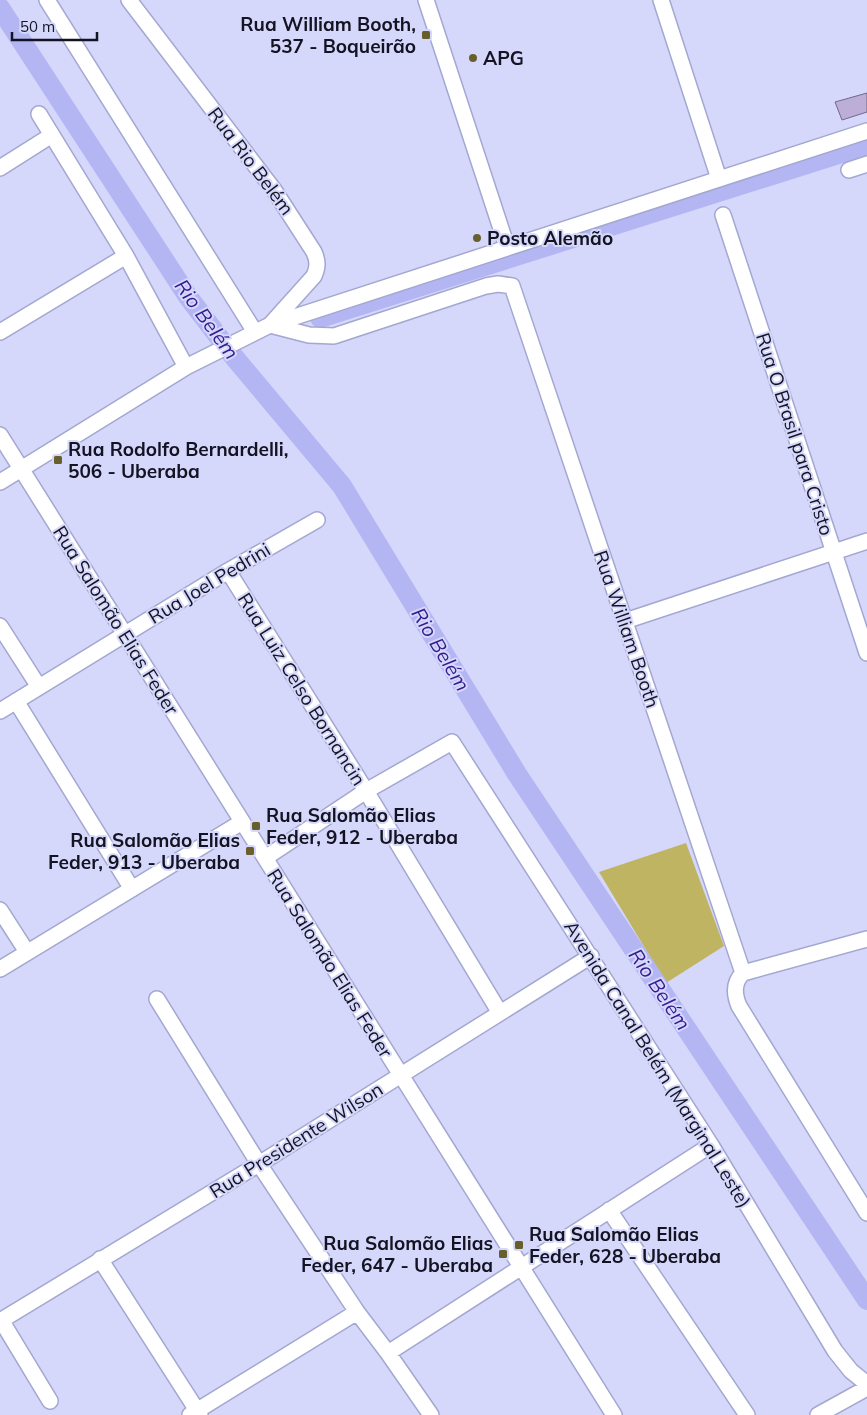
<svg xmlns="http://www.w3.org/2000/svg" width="867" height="1415" viewBox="0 0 867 1415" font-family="Mulish,sans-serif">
  <rect width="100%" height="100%" fill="#d5d7fb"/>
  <path fill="#beb461" d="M686 843 724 946 666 983 599 872Z"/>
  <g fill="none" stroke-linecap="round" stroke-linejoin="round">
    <path stroke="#b3b6f3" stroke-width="20" d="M0 8 189 298 234 357 342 486 517 774 867 1300
      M320 318 867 145"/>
  </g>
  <path fill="#bdaed7" stroke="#75668c" d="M867 93V112L842 120 835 102Z"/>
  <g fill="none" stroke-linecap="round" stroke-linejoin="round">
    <g stroke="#a4a7d0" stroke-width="18">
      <path id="minor" d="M47 0 255 332
        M129 0 274 190 314 252C318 261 318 267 314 276L270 325 309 335 334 336 486 286 498 284 512 286 743 973
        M426 0 507 247
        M661 0 719 179
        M39 114 126 256 186 367
        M0 168 52 135
        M849 170 867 164
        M723 215 867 653
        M0 332 126 256
        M0 435 614 1415
        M0 482 186 367 270 325 867 131
        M228 571 366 791 500 1013
        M625 621 867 541
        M0 626 39 687
        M16 701 132 889
        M0 711 228 571 317 520
        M265 858 366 791 452 742 711 1145 835 1351 851 1371 867 1384
        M0 910 27 952
        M0 969 242 822
        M743 973C733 983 734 994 739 1006L867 1213
        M743 973 867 939
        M157 999 259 1164 357 1312 388 1353 431 1415
        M609 1210 747 1415
        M100 1259 200 1415
        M1 1320 50 1401
        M0 1321 259 1164 591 956
        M388 1353 711 1145
        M190 1415 357 1312
        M818 1415 867 1388"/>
    </g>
    <use href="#minor" stroke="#fff" stroke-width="15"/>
  </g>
  <g fill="#67602d" stroke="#d5d7fb" stroke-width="2">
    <rect x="421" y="30" width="10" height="10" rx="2.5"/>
    <circle cx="473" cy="58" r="5"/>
    <circle cx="477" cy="238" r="5"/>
    <rect x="53" y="455" width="10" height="10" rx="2.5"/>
    <rect x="251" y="821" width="10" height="10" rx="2.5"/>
    <rect x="245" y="846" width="10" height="10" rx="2.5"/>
    <rect x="514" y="1240" width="10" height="10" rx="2.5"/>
    <rect x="498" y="1249" width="10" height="10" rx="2.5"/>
  </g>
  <g text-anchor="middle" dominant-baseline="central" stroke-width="4" stroke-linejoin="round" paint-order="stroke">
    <g font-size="19" font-weight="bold" fill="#131322" stroke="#d5d7fb" text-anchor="start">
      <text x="416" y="24" text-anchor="end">Rua William Booth,<tspan x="416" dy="22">537 - Boqueirão</tspan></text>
      <text x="483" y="58">APG</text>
      <text x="487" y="238">Posto Alemão</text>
      <text x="68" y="449">Rua Rodolfo Bernardelli,<tspan x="68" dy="22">506 - Uberaba</tspan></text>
      <text x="266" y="815">Rua Salomão Elias<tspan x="266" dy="22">Feder, 912 - Uberaba</tspan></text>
      <text x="240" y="840" text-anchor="end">Rua Salomão Elias<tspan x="240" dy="22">Feder, 913 - Uberaba</tspan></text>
      <text x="529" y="1234">Rua Salomão Elias<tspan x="529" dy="22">Feder, 628 - Uberaba</tspan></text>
      <text x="493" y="1243" text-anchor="end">Rua Salomão Elias<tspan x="493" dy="22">Feder, 647 - Uberaba</tspan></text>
    </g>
    <g font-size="19" fill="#131322" stroke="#d5d7fb">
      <text transform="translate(251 161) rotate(53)">Rua Rio Belém</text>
      <text transform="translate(795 434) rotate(72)">Rua O Brasil para Cristo</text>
      <text transform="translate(209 583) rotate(-31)">Rua Joel Pedrini</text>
      <text transform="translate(116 620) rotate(58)">Rua Salomão Elias Feder</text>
      <text transform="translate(627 629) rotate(71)">Rua William Booth</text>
      <text transform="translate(302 689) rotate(58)">Rua Luiz Celso Bornancin</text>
      <text transform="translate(330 963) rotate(58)">Rua Salomão Elias Feder</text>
      <text transform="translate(658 1064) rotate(58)">Avenida Canal Belém (Marginal Leste)</text>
      <text transform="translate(296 1140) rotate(-32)">Rua Presidente Wilson</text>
    </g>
    <g font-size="20" font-style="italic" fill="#341b8e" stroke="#d5d7fb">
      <text transform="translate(207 319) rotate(54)">Rio Belém</text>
      <text transform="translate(441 649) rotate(59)">Rio Belém</text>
      <text transform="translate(660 989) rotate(56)">Rio Belém</text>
    </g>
  </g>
  <path d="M12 32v8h85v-8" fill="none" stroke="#131322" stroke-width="2.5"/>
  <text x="20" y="32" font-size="15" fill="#131322" stroke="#d5d7fb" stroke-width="4" paint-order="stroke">50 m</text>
</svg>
